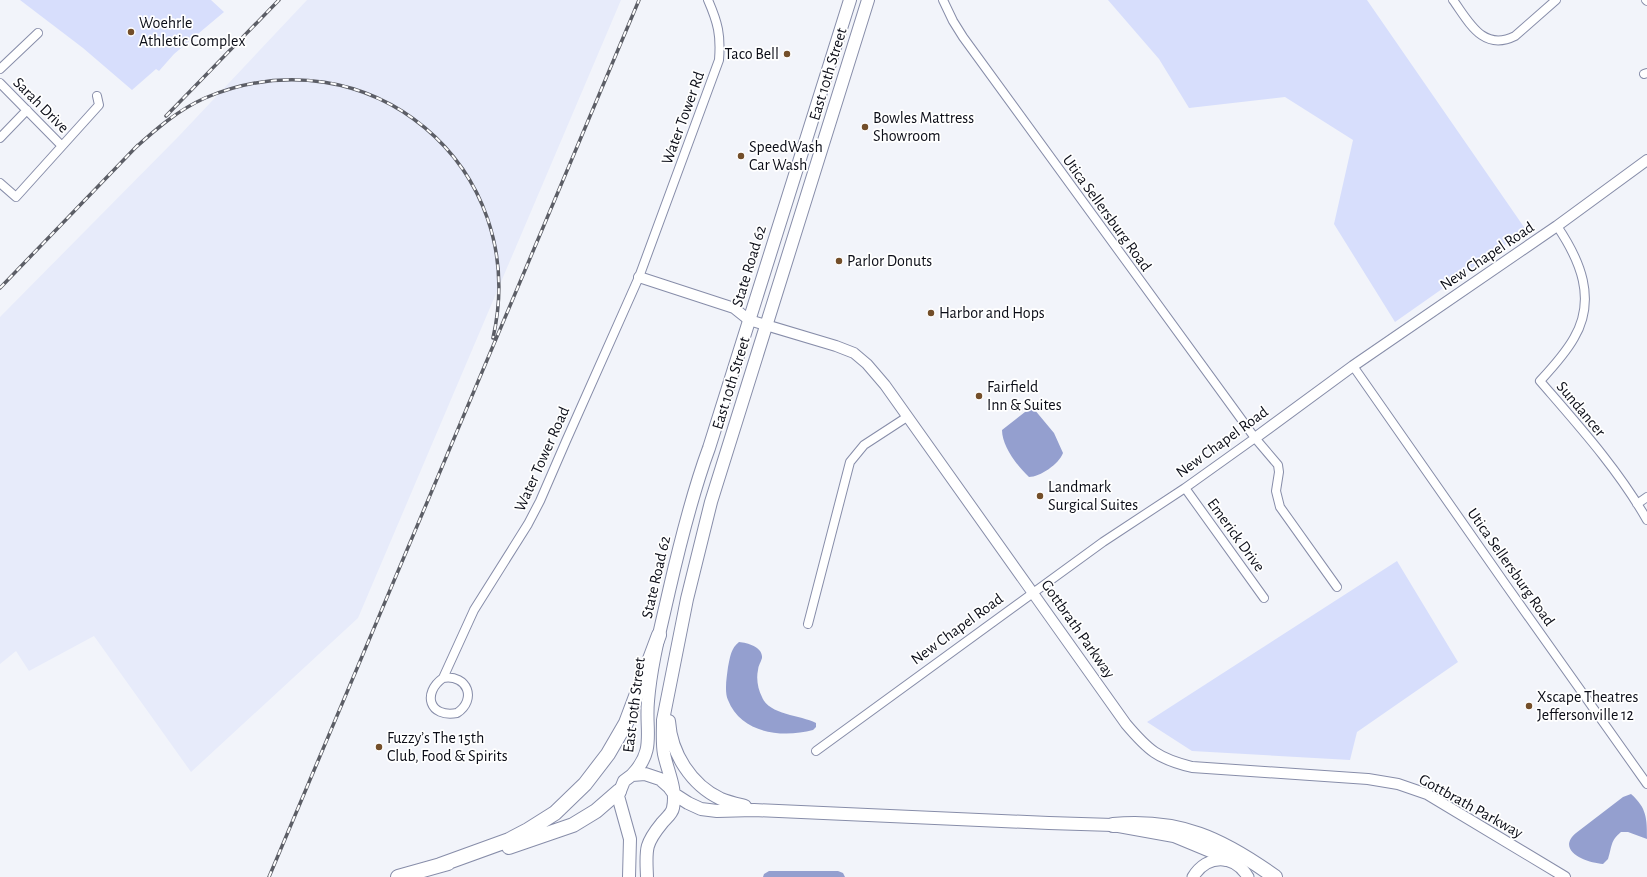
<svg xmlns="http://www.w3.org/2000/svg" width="1647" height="877" viewBox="0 0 1647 877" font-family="'Alegreya Sans',sans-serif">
  <rect width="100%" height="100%" fill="#f2f4fa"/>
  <path fill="#e7ebfa" d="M307 0H621L358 618 191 772 94 636 29 671 16 651 0 664V317L178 137Z"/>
  <path fill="#d7defc" d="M20 0H211L224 12 174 54 159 71 156 69 132 90 83 48Z
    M1108 0H1367L1526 230 1395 322 1334 224 1353 140 1285 97 1189 108 1159 59Z
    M1397 561 1458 662 1357 732 1350 760 1192 751 1147 722Z"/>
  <path fill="#949fcf" d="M1034 409 1054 433 1063 453C1059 464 1040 477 1029 477 1017 466 1002 446 1002 430L1025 412Z
    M739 642C748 643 763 647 762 658 761 662 758 666 758 670 756 679 758 689 762 697 769 715 801 715 816 723V727L813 730C783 738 741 734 728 700 724 691 727 676 728 667 730 657 731 648 739 642Z
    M1631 794C1647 808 1647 819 1647 839L1628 832H1621C1610 841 1612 847 1608 859L1603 864C1587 863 1555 851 1576 833L1623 797Z
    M769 871H838L843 873 845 877H763L764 874Z"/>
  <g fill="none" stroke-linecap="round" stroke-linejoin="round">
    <g stroke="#878da9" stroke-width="10">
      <path id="minor" d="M943 0 953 21 963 37 1255 438 1278 465 1279 472 1276 491 1280 507 1337 587
        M1453 0C1469 22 1483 52 1515 36L1556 0
        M1646 0 1647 1
        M0 69 38 33
        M1644 74 1647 73
        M0 83 62 146
        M0 138 27 110
        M0 183 16 197 99 105 97 96
        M1557 226C1580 260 1597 299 1574 338 1565 354 1552 368 1540 381 1578 425 1618 469 1647 520
        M1353 366 1506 585 1647 784
        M1185 488 1264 598
        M1637 504 1647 497
        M808 624 850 462 864 445 907 417
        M443 678C468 674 477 700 457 713 429 718 422 693 443 678L474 610 528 524 540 501 566 441 639 277 719 60C721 35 718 23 708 0
        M816 751 1103 542 1185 488 1255 438"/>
    </g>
    <g stroke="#878da9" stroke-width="12">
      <path id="tertiary" d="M639 277 734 308 749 320 836 346 854 353 867 364 885 385 1126 724C1148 750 1158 759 1192 767L1368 779 1398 784 1427 794 1565 877
        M1255 438 1353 366 1557 226 1647 160"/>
    </g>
    <g stroke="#878da9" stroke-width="13">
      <path id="secondary" d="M1193 877C1207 854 1234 854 1248 877"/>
    </g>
    <g stroke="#878da9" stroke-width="14">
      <path id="primary" d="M669 721C671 753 691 785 721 799 728 802 737 804 745 806
        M632 775C656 750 645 732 648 701 651 664 661 627 669 591 680 543 692 494 709 448L850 0
        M629 877 630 839 618 796 624 781 632 775 645 774 660 779 669 787 674 794 688 803 701 809 717 811 754 810 1049 823 1113 825 1174 836 1215 853 1227 860
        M647 877C646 850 644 845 662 823 665 819 672 814 673 808 677 789 668 773 664 754 662 743 663 732 663 720L687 599 711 502 868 0"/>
    </g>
    <g stroke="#878da9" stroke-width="16">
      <path id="motorway" d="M1113 825C1180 819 1222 839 1275 877
        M509 847 573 825 596 811 619 791
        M440 865 509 840 528 830 555 813 585 784 608 754 626 723 659 635
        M398 877 448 863"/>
    </g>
    <use href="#minor" stroke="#fff" stroke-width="8"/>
    <use href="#tertiary" stroke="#fff" stroke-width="10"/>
    <use href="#secondary" stroke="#fff" stroke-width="11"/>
    <use href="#primary" stroke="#fff" stroke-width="12"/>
    <use href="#motorway" stroke="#fff" stroke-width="14"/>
    <g stroke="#5c5e66" stroke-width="3.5">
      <path id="rail" d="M166 116 279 0
        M134 149C156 129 178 110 205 98 368 29 532 166 493 338
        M0 288 138 145
        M269 877 639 0"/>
    </g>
    <use href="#rail" stroke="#fff" stroke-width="2" stroke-dasharray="6" stroke-linecap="butt"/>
  </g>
  <g fill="#734e29" stroke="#fff" stroke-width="1.5">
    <circle cx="131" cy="32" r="4"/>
    <circle cx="787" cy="54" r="4"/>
    <circle cx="865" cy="127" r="4"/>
    <circle cx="741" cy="156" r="4"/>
    <circle cx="839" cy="261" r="4"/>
    <circle cx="931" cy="313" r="4"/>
    <circle cx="979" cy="396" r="4"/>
    <circle cx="1040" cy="496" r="4"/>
    <circle cx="1529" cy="706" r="4"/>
    <circle cx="379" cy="747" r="4"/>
  </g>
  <g text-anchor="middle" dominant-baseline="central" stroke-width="3.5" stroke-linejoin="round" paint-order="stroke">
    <g font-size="16" fill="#0b0d17" stroke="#fff" text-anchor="start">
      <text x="139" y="23">Woehrle<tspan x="139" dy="18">Athletic Complex</tspan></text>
      <text x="779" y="54" text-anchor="end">Taco Bell</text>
      <text x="873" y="118">Bowles Mattress<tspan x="873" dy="18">Showroom</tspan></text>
      <text x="749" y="147">SpeedWash<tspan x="749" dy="18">Car Wash</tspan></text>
      <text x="847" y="261">Parlor Donuts</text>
      <text x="939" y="313">Harbor and Hops</text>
      <text x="987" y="387">Fairfield<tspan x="987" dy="18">Inn &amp; Suites</tspan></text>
      <text x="1048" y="487">Landmark<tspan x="1048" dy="18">Surgical Suites</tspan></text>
      <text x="1537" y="697">Xscape Theatres<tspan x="1537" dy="18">Jeffersonville 12</tspan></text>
      <text x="387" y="738">Fuzzy’s The 15th<tspan x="387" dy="18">Club, Food &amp; Spirits</tspan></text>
    </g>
    <g font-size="16" fill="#0b0d17" stroke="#fff">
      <text transform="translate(828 74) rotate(-73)">East 10th Street</text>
      <text transform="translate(41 105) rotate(45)">Sarah Drive</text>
      <text transform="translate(683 118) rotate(-70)">Water Tower Rd</text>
      <text transform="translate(1107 213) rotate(54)">Utica Sellersburg Road</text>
      <text transform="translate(1487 256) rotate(-34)">New Chapel Road</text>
      <text transform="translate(749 266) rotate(-73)">State Road 62</text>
      <text transform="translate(731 383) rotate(-73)">East 10th Street</text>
      <text transform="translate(1581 409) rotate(50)">Sundancer</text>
      <text transform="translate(1222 442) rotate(-36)">New Chapel Road</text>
      <text transform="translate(542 459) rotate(-66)">Water Tower Road</text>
      <text transform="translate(1236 535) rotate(54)">Emerick Drive</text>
      <text transform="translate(1511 567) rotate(55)">Utica Sellersburg Road</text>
      <text transform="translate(656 577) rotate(-77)">State Road 62</text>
      <text transform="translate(957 629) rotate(-36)">New Chapel Road</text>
      <text transform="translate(1078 629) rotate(55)">Gottbrath Parkway</text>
      <text transform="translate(634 705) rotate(-83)">East 10th Street</text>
      <text transform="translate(1471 806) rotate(29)">Gottbrath Parkway</text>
    </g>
  </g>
</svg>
